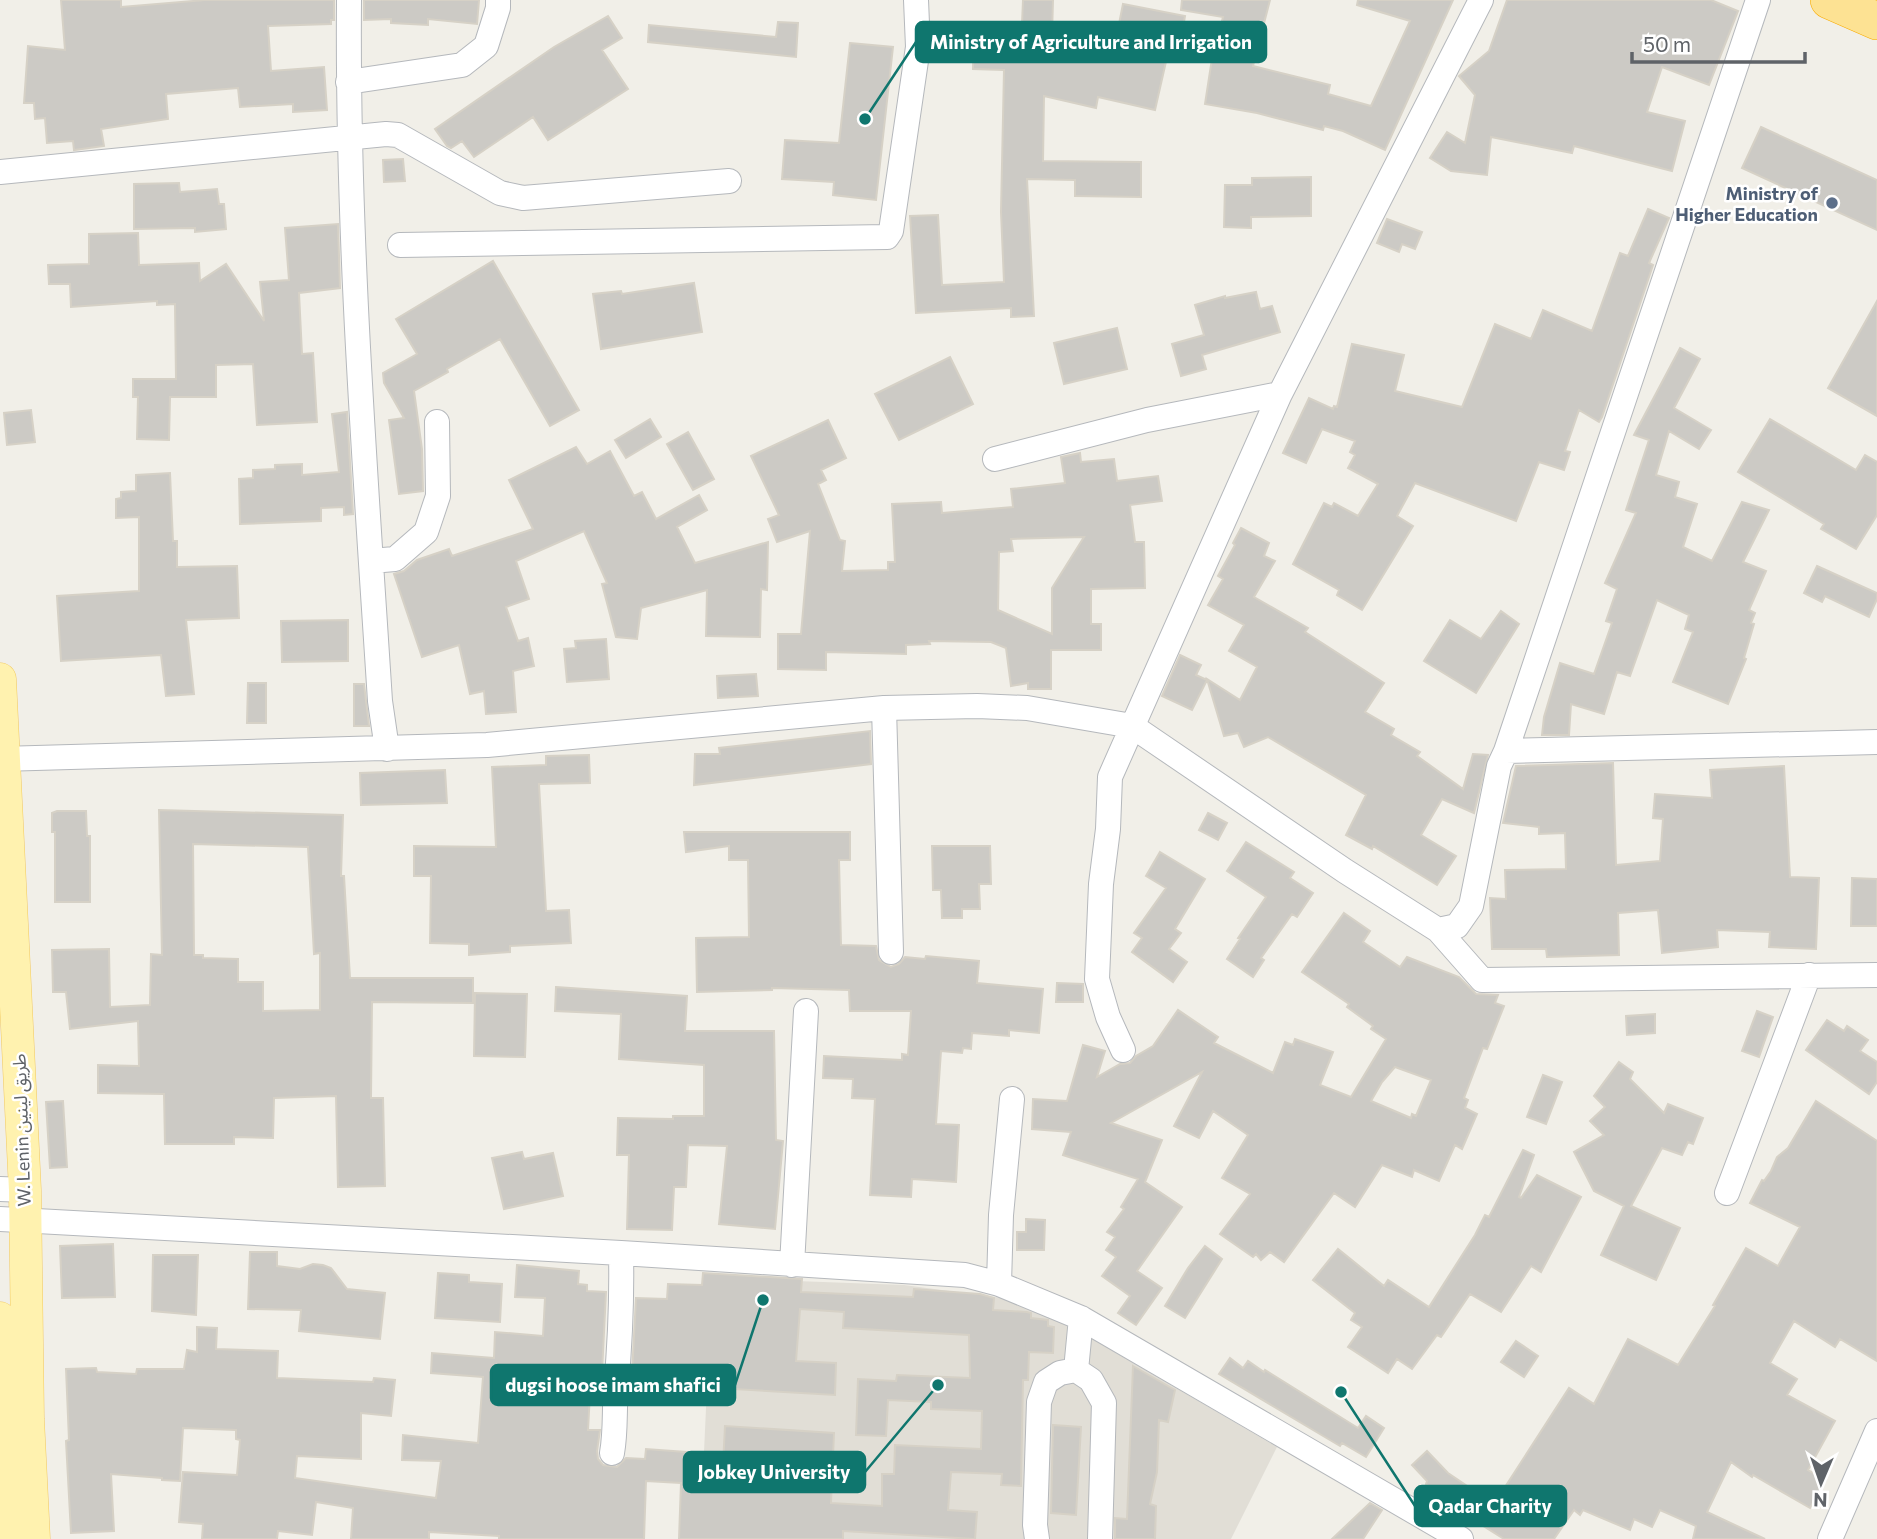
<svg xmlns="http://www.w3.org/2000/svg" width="1877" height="1539" viewBox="0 0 1877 1539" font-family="Commissioner,'Noto Sans Arabic',sans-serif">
  <rect width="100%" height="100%" fill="#f1efe8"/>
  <path fill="#e1ded6" d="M712 1278 904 1285 1002 1298 1063 1322 1277 1447 1231 1539H700Z"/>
  <path fill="#cccac5" stroke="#d6d1c6" stroke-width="2" fill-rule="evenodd" d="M61 0H121V7L205 0H334V20H331V24L268 26 271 71 324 67 327 110 293 112V104L240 107 238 88 166 94 168 119 101 129 104 146 74 150 73 141 47 143 45 118 35 119 34 103H24L28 46 65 50Z
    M364 0H479L477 24 428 19V25L391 23V19L364 20Z
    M1023 0H1053L1052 35 1114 49 1123 4 1185 16 1180 46 1170 44 1155 110 1098 97 1096 108 1044 96 1043 161 1141 162V197L1075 196V180L1027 179 1034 316 1011 317V308L916 313 910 216 938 215 942 285 1004 282 1001 212 1004 70 973 69 974 22 1022 24Z
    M1182 0H1270L1253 66 1330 85 1328 94 1371 106 1410 21 1357 5 1358 0H1453L1385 150 1343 131 1324 126 1323 130 1257 113 1205 104 1211 65 1223 17 1181 10Z
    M1507 0H1711L1738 11 1709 85 1662 67 1647 112 1685 121 1672 171 1574 146 1572 153 1491 137 1487 175 1451 171 1430 158 1447 132 1465 143 1475 95 1459 76 1489 51Z
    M608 16 622 38 602 50 628 89 548 140 533 117 474 157 462 141 451 148 447 146 435 129 554 47Z
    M778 22 798 23 796 57 648 42 649 25 776 37Z
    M850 43 893 47 876 200 833 195 834 182 782 179 785 140 839 143Z
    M1761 127 1877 180V230L1742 168Z
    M403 159 405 181 384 182 383 160Z
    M1311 177V216L1251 217V228L1224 227 1225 185H1252V178Z
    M179 183 180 192 217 189 219 204H224L226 229 195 232V228L134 229V184Z
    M1648 209 1669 218 1649 263 1653 265 1602 417 1599 422 1579 410 1565 451 1570 452 1564 470 1539 462 1516 521 1415 483 1397 516 1413 526 1362 610 1337 595 1339 590 1293 564 1324 503 1332 507 1334 503 1358 516 1378 484 1348 468 1355 455 1350 452 1355 441 1322 429 1306 463 1283 453 1309 398 1333 409 1334 406 1337 407 1352 344 1404 355 1395 391 1462 407 1495 324 1531 339 1543 310 1592 331 1620 253 1628 256Z
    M1387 219 1422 232 1415 249 1402 244 1399 252 1377 243Z
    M338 224 340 288 299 293 302 354 313 353 317 422 257 425 253 364 216 365V397H170L169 440 137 439 138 397H133V379H176L175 304 157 305V301L71 307 70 284H49L48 265 89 264V234L138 233 139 265 199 263 200 281 226 264 264 321 260 282 289 280 285 228Z
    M493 261 579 410 550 426 500 339 447 369 448 372 414 391 422 449 423 491 399 494 389 420 404 418 384 383 383 373 417 354 396 319Z
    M694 283 702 332 601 349 593 294 621 291 622 294Z
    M1256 292 1260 309 1272 306 1280 332 1202 355 1206 369 1181 376 1172 344 1204 335 1195 305 1225 296V298Z
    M1877 301V416L1828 388Z
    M1117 328 1127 369 1064 384 1054 343Z
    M1680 348 1700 359 1674 408 1711 430 1699 449 1669 431 1656 475 1679 482 1675 497 1697 504 1683 547 1712 561 1742 502 1769 510 1743 562 1766 571 1749 610 1755 613 1751 623 1754 624 1744 658 1746 659 1728 704 1673 682 1693 632 1685 629 1689 615 1657 600 1630 676 1617 672 1604 714 1571 704 1569 735H1542L1544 717 1560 663 1594 674 1612 623 1606 621 1617 589 1605 583 1636 513 1626 510 1649 440 1634 435Z
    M950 357 973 404 899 440 875 394Z
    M31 410 35 442 7 445 4 413Z
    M347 412 353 514 344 515V507L321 508V521L240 524 239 479 253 478V470L275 469V465L302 464V475L339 472 332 414Z
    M650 419 661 437 626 458 615 440Z
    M1770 419 1856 470 1865 455 1877 462V515L1856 549 1821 529 1824 524 1738 472Z
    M828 420 846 458 821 470 826 480 818 484 840 540 845 541 842 571 888 570V562H895L892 504 941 502 942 513 1013 507 1011 489 1065 483 1061 457 1080 453 1081 462 1114 459 1117 481 1158 476 1162 501 1130 505 1135 542H1144L1145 588 1091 589V624H1101V650H1051V689H1028V683L1011 686 1006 648 991 642 929 641 930 644 906 645V654L826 652V670L778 669V634H801L810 531 777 542 768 519 779 515 751 456ZM1084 537 1052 588V634L998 610 999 552 1013 551 1011 539Z
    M688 432 714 479 693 490 667 444Z
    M576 447 587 464 610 451 634 496 642 492 656 519 699 495 707 510 677 527 695 563 768 542 767 590 761 589 760 637 706 636 707 590 641 608 637 639 616 637 602 584 607 583 584 531 516 561 529 599 506 607 518 641 528 638 534 666 513 671 516 712 486 714 484 691 470 694 459 645 422 657 394 574 404 571 417 560 449 549 452 556 533 529 509 480Z
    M170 473 173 541H177V567L237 566 239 618 186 620 194 694 166 696 161 655 61 661 57 596 139 591V517L116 518V499L121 498V492L136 491V475Z
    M1241 528 1269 543 1264 556 1275 561 1254 597 1308 628 1305 632 1384 683 1365 712 1394 729 1391 735 1420 752 1417 756 1463 789 1473 754 1488 755 1474 813 1442 799 1421 835 1456 856 1437 885 1373 846 1372 849 1346 835 1366 795 1268 737 1244 747 1238 733 1224 736 1207 679 1240 700 1257 667 1229 651 1244 625 1208 605 1223 579 1218 576 1235 545 1233 543Z
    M1817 566 1877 593V599L1869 617 1825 596 1822 602 1804 593Z
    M1501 611 1519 624 1476 693 1424 661 1450 620 1481 639Z
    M348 620V661L282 662 281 621Z
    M606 639 609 679 567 682 564 649 576 648 575 641Z
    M1180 655 1201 665 1196 675 1207 680 1192 710 1162 696Z
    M756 674 758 696 718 698 717 676Z
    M248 683H266V723H247Z
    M354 684H364L369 726H354Z
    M870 731 871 764 694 785 695 754H720L719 748Z
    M589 755 590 783 539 784 546 911 569 910 571 943 510 946V952L469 955V944L430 943 431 876H414V846L496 847 492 767 546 765V756Z
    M1613 763 1616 865 1660 861 1663 819 1653 818 1655 794 1712 798 1710 770 1784 766 1790 877 1819 878 1816 949 1769 947 1770 932 1717 930 1718 947 1662 953 1658 910 1618 913 1619 955 1547 957 1546 949H1492L1490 898 1506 899 1505 870 1566 869 1565 833 1539 834V827L1503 823 1516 766Z
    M445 770 447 803 361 805 360 773Z
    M159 810 343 815 341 876H344L350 978H473V1003L372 1002 371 1098H383L385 1186 338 1187 336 1096 274 1098 273 1138 234 1137V1144H165L164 1094 98 1093V1065L139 1066 138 1021 70 1029 66 992H53L52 950 109 949 110 1007 150 1005 151 954 162 955ZM193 844 308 847 314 954 320 953V1010L263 1011V982H238V959L203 958V955H194Z
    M57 811H86L87 836H90V902H55V832H52V813Z
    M1208 813 1227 823 1218 840 1199 830Z
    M684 832H850V860H839L841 945 876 946 879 960 891 967 899 964 905 957 925 959 926 956 979 961 977 983 1043 989 1039 1033 1009 1030V1036L972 1033 971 1049 963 1048 962 1053 941 1051 936 1124 959 1125 956 1182 912 1179 911 1197 870 1195 875 1099 852 1098 853 1079 823 1078 824 1056 902 1060V1054L908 1055 911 1011H850L849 990 772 988V990L697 992 696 938 749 937 748 860H729V846L686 852Z
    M1246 842 1294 872 1290 878 1313 893 1297 917 1292 914 1261 958 1264 960 1253 977 1227 959 1240 939 1238 938 1266 897 1227 871Z
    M932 846H990L991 884H979L980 909H962V918H942L941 890H933Z
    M1160 852 1205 879 1175 929 1181 933 1169 949 1187 962 1173 982 1132 952 1142 938 1134 933 1166 888 1146 876Z
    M1852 878 1877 879V926H1851Z
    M1344 913 1370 931 1363 942 1400 967 1407 957 1459 977 1476 994 1498 995 1495 1003 1504 1006 1487 1049 1483 1048 1464 1098 1468 1100 1465 1108 1477 1114 1462 1149 1455 1145 1439 1181 1414 1170 1412 1177 1382 1165 1355 1207 1334 1193 1284 1262 1270 1252 1261 1260 1256 1254 1253 1257 1220 1234 1250 1194 1222 1178 1248 1135 1213 1111 1199 1138 1174 1126 1202 1072 1111 1123 1162 1140 1145 1182 1182 1207 1137 1271 1162 1288 1136 1325 1118 1313 1130 1296 1102 1276 1116 1257 1106 1250 1115 1237 1107 1232 1124 1209 1121 1207 1138 1179 1063 1155 1071 1132 1032 1129 1033 1099 1067 1101 1083 1045 1105 1051 1097 1077 1120 1064 1130 1063 1136 1056 1153 1046 1178 1010 1218 1037 1214 1043 1273 1073 1285 1042 1293 1045 1295 1039 1333 1052 1320 1085 1351 1097 1386 1039 1371 1029 1373 1026 1347 1007 1349 1004 1302 972ZM1395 1067 1431 1080 1416 1116 1412 1114 1411 1118 1371 1101 1382 1082Z
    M1057 983 1083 984V1002H1056Z
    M556 987 687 996 685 1031H774L776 1140 783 1141 775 1229 719 1224 727 1146 688 1145 686 1187H674L672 1230 627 1229 629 1155H617L618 1118 673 1119V1116H704V1065L619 1059 621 1014 555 1011Z
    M475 993 527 994 525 1057 474 1056Z
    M1757 1011 1773 1017 1759 1057 1742 1051Z
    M1655 1014V1033L1627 1035 1626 1016Z
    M1827 1020 1844 1031 1847 1026 1868 1040 1860 1051 1877 1062V1082L1869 1094 1806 1050Z
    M1619 1062 1633 1072 1630 1079 1664 1113 1668 1104 1703 1118 1693 1144 1688 1142 1682 1155 1662 1148 1631 1206 1680 1228 1656 1280 1601 1255 1624 1206 1594 1191 1574 1152 1604 1135 1590 1121 1605 1107 1594 1096Z
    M1543 1075 1562 1082 1546 1124 1527 1117Z
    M63 1101 67 1167 50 1168 46 1102Z
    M1816 1101 1877 1141V1361L1840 1339 1835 1347 1794 1321 1770 1363 1797 1379 1787 1395 1835 1421 1808 1470 1826 1480 1810 1508 1753 1475 1752 1477 1731 1462 1707 1512 1765 1539H1693L1696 1526 1660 1510 1652 1527 1634 1519 1630 1530 1583 1510 1580 1515 1574 1510 1554 1539H1504L1442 1500 1444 1497 1426 1484 1427 1481 1412 1465 1427 1451 1448 1473 1494 1504 1569 1388 1594 1404 1628 1339 1678 1365 1715 1306 1713 1305 1746 1248 1778 1266 1800 1227 1750 1203 1762 1180 1764 1181 1771 1171 1777 1157 1788 1148Z
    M1523 1150 1534 1155 1519 1197 1521 1198 1537 1175 1581 1197 1541 1272 1531 1266 1501 1312 1470 1294 1441 1337 1437 1335 1412 1369 1397 1359 1388 1373 1348 1347 1362 1327 1351 1320 1355 1313 1313 1280 1338 1249 1384 1286 1388 1280 1429 1307 1475 1235 1485 1215 1489 1217Z
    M522 1152 524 1159 553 1153 563 1196 504 1209 492 1158Z
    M1026 1219 1045 1220 1044 1250H1017V1232H1026Z
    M113 1244 115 1297 62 1298 60 1246Z
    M1205 1246 1222 1259 1185 1318 1165 1306 1188 1268Z
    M250 1252H277V1266L300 1269 313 1264 323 1265 331 1268 347 1289 385 1293 380 1339 299 1331 301 1310 248 1309Z
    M153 1255H198L196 1315 152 1311Z
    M517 1265 579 1271 578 1284 587 1285V1291L606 1292 601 1393H590L588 1430H600L597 1451 598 1459 603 1465 617 1467 626 1458 645 1459 646 1449 686 1452 684 1483 722 1484 725 1426 834 1433 831 1503 882 1506V1474H894L895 1445 981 1449 982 1411 931 1409V1402L888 1400 886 1436 856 1435 858 1379 896 1381 897 1375 970 1378 969 1335 843 1328 844 1312 800 1309 796 1361 836 1363 835 1395 699 1387V1394L631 1393 636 1298 667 1299 668 1284 702 1285 703 1273 802 1279 801 1292 913 1297 914 1289 980 1294 994 1298 993 1310 1027 1312 1031 1313V1318L1048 1320V1326L1054 1327 1053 1353 1029 1352 1028 1380H1023L1021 1486 1001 1485 1002 1474 951 1472 948 1510 977 1512 975 1539 843 1531V1539H679L681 1483 646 1481 644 1539H499V1536L429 1532V1539H351L353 1508 316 1502 312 1535 278 1531 277 1539H202L203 1524 179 1522 183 1472 237 1475 240 1440 236 1439V1430L183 1428 180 1481 162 1480V1478L111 1474 114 1531 71 1533 66 1441 69 1440 66 1369 96 1368 97 1372 136 1374 137 1369H184L187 1350 197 1352V1327L217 1328 216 1349 278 1351 277 1378 373 1382 374 1378 395 1380 391 1416 361 1413V1459L297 1456 295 1478 436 1498 441 1461 402 1460 403 1435 478 1443 483 1377 431 1373 432 1353 494 1358 495 1332 543 1336 545 1298 515 1297Z
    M438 1273 469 1275V1282L502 1284 500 1322 435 1318Z
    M1516 1341 1538 1356 1524 1377 1501 1362Z
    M1230 1358 1243 1368 1248 1361 1264 1372 1265 1370 1358 1428 1366 1416 1384 1428 1366 1457 1342 1443 1340 1446 1219 1374Z
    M1133 1366 1175 1390 1168 1422 1159 1420 1157 1472 1150 1504 1156 1506 1155 1539H1115V1518L1127 1519Z
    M1053 1425 1081 1427 1076 1515 1051 1513Z
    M1370 1503 1382 1510 1363 1539H1332Z"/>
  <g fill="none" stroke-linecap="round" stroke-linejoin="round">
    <g stroke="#b5b8bc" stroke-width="26">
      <path id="minor" d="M349 0C347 234 365 467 380 701L387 749
        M348 82 462 65 486 46 498 8V0
        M0 172 386 134 398 135 500 193 523 198 729 181
        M400 245 887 237 891 231 918 47 916 0
        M995 459 1147 420 1280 394
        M371 561 395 559 426 532 438 496 437 422
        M884 708 891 952
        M1506 751 1877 742
        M0 759 487 745 884 708 977 706 1027 708 1132 726 1345 871 1438 930 1457 926 1471 906 1499 766 1506 751 1758 0
        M1438 930 1482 980 1877 975
        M1123 1050 1108 1017 1097 979 1101 884 1108 829 1110 777 1280 394 1481 0
        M0 1189 25 1190
        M1727 1193 1809 975
        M0 1219 621 1253 965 1275 999 1284 1081 1318 1461 1539
        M792 1265 806 1011
        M999 1284 1001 1215 1012 1099
        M1081 1318 1076 1370 1091 1380 1104 1403 1100 1539
        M612 1453C616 1431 614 1410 616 1388 620 1343 622 1298 621 1253
        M1037 1539 1035 1525 1039 1402 1046 1382 1060 1373 1076 1370
        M1830 1539 1877 1431"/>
    </g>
    <g stroke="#f2c960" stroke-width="33">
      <path id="major" d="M0 679 25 1190 28 1419 34 1539
        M0 1318 2 1421 9 1539"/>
    </g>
    <g stroke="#f9ab00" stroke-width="38">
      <path id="highway" d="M1829 0 1877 21"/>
    </g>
    <use href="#minor" stroke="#fff" stroke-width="24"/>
    <use href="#major" stroke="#fff2af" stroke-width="32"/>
    <use href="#highway" stroke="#fde293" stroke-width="37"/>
  </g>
  <circle fill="#5c6f8a" stroke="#fff" stroke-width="2.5" cx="1832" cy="203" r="7"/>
  <g text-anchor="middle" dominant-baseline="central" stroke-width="5" stroke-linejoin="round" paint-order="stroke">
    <g font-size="18" font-weight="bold" fill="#4e5e75" stroke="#fff" text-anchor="end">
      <text x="1818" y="193">Ministry of<tspan x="1818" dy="21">Higher Education</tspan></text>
    </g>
    <g font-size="18" fill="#5f6368" stroke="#fff">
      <text transform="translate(21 1130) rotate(-92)">W. Lenin طريق لينين</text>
    </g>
  </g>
  <path fill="none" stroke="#0f766e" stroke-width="2.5" d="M865 119L916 42M763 1300L735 1385M938 1385L865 1472M1341 1392L1415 1506"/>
  <g fill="#0f766e" stroke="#fff" stroke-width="2.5">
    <circle cx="865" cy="119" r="7"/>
    <circle cx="763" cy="1300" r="7"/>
    <circle cx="938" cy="1385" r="7"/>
    <circle cx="1341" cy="1392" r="7"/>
  </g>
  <g fill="#0f766e" stroke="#0f766e" stroke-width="2.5">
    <rect x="916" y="22" width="350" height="40" rx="7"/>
    <rect x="491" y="1365" width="244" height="40" rx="7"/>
    <rect x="684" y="1452" width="181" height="40" rx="7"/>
    <rect x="1415" y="1486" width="151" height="40" rx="7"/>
  </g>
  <g font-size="19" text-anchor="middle" font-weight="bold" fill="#fff">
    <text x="1091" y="49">Ministry of Agriculture and Irrigation</text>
    <text x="613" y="1392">dugsi hoose imam shafici</text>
    <text x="774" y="1479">Jobkey University</text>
    <text x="1490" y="1513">Qadar Charity</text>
  </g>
  <g transform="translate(1821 1483) rotate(182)" stroke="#ffffff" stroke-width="5" paint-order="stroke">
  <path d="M0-5L12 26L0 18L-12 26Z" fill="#5f6368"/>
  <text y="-10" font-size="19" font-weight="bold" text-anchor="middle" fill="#5f6368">N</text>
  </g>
  <path d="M1632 52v10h173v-10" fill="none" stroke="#5f6368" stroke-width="3.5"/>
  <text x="1643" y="52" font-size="21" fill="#5f6368" stroke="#ffffff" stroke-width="5" paint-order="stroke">50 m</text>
</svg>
